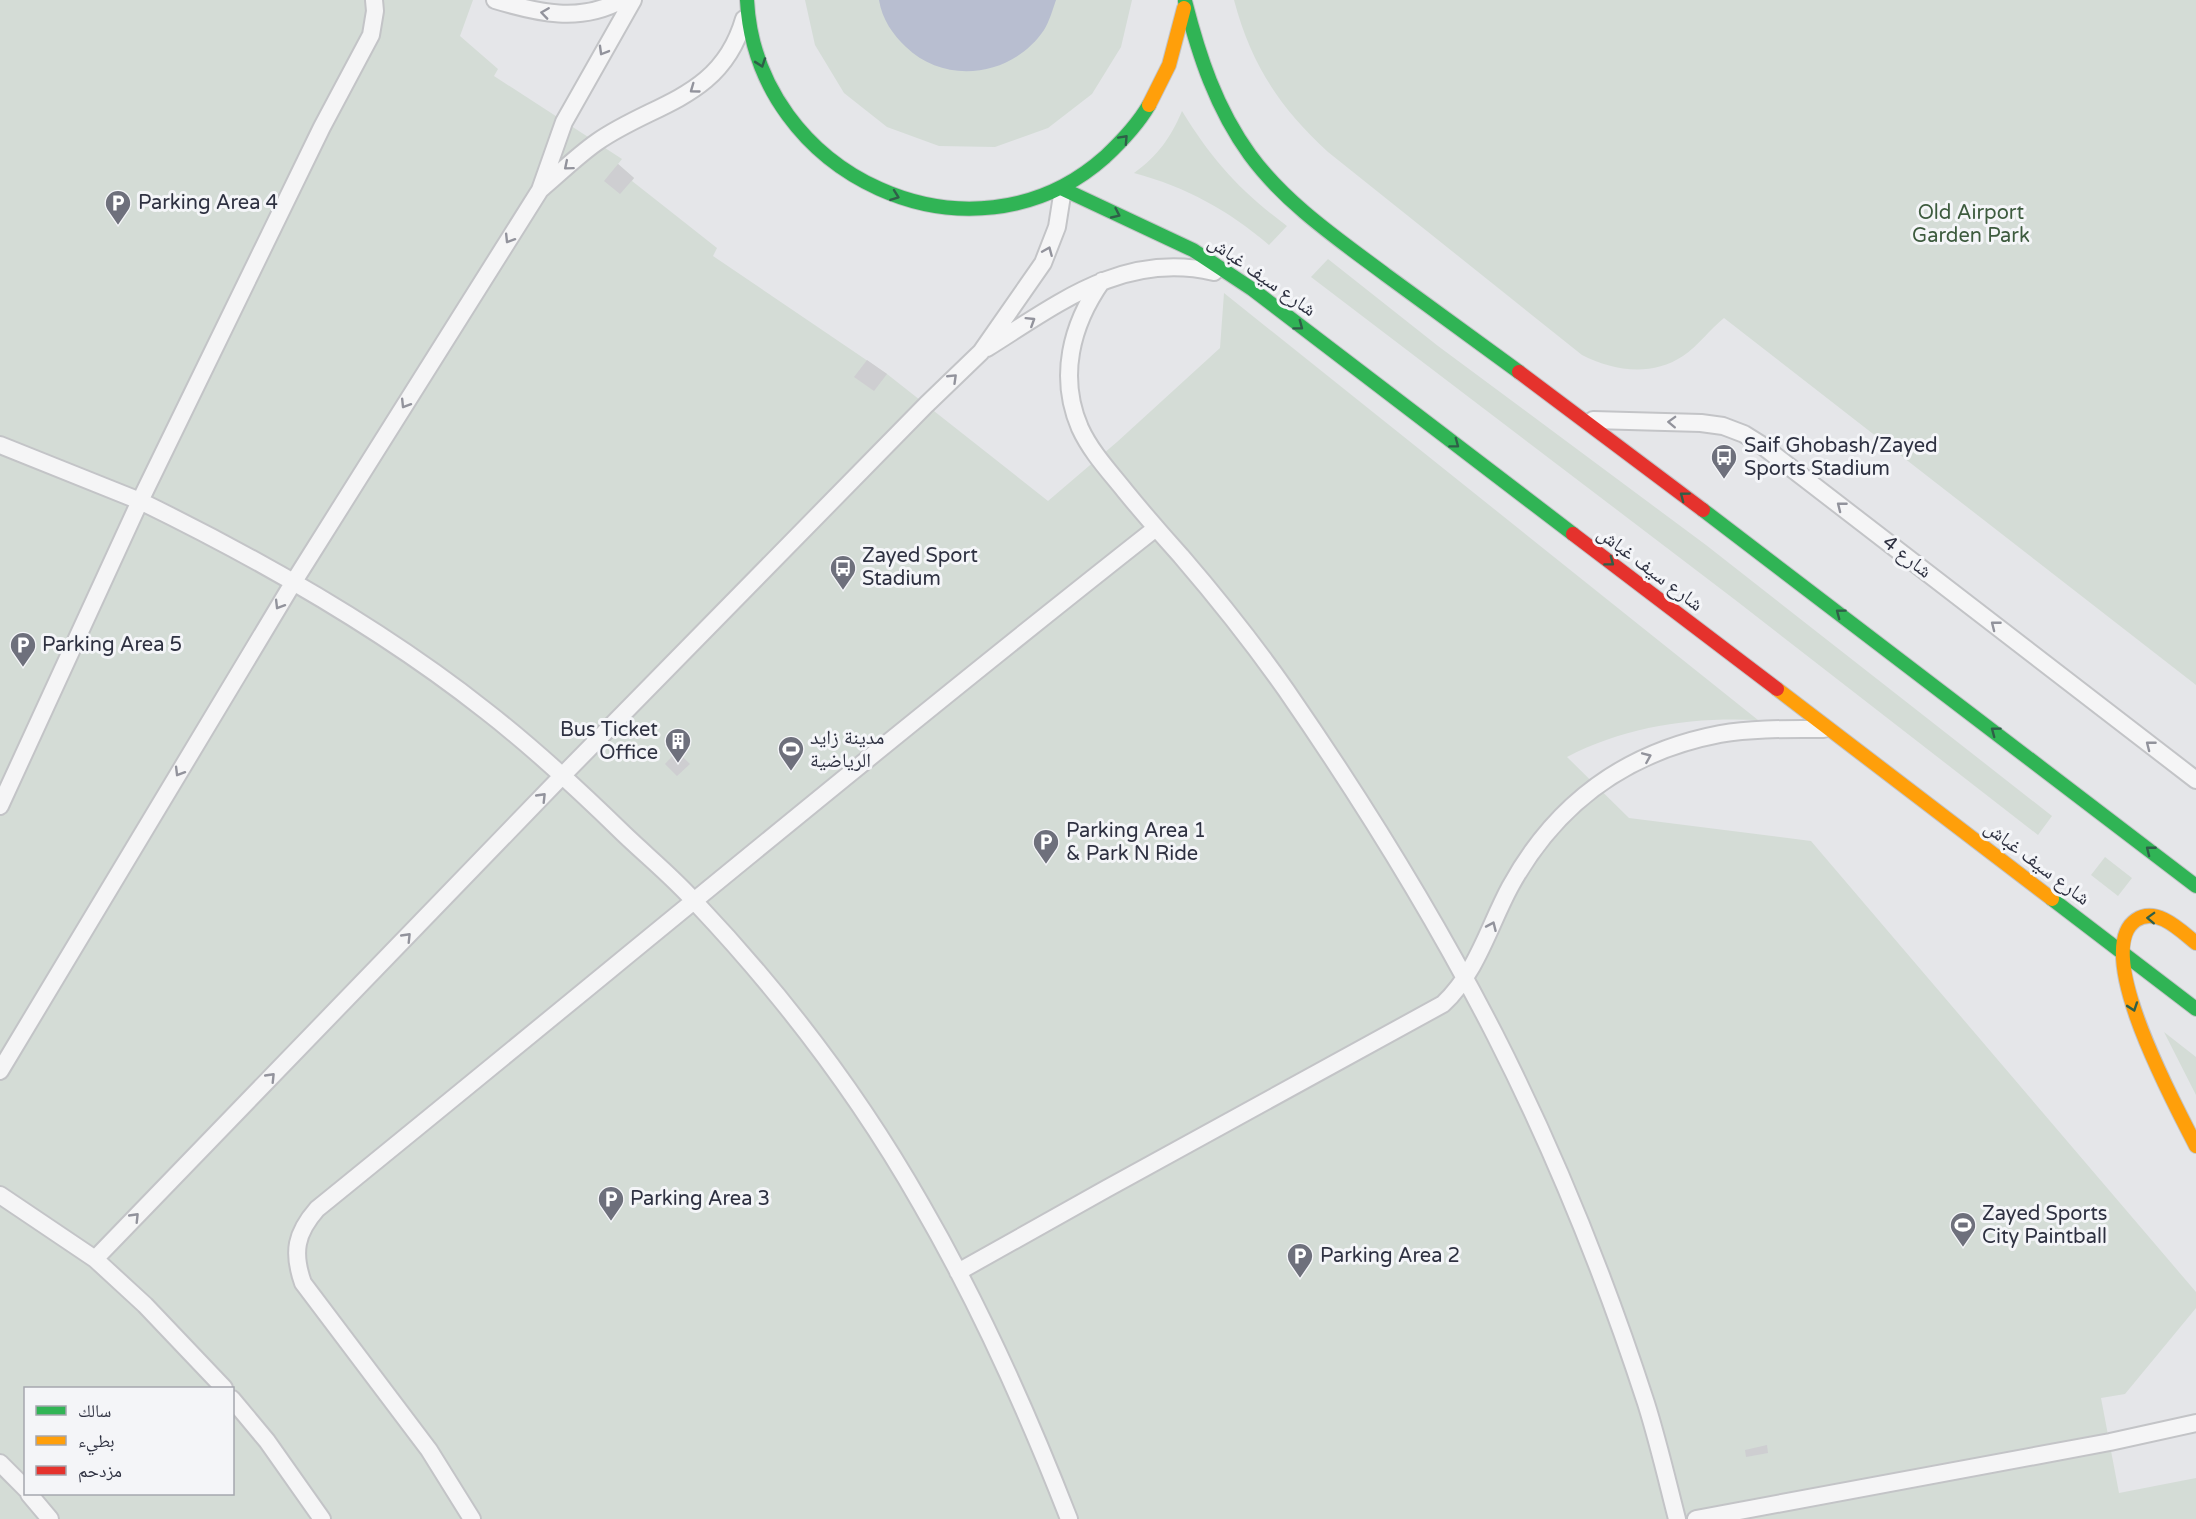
<svg xmlns="http://www.w3.org/2000/svg" width="2196" height="1519" viewBox="0 0 2196 1519" font-family="'Varela Round','Noto Naskh Arabic',sans-serif">
  <rect width="100%" height="100%" fill="#e5e6e9"/>
  <path fill="#d4dcd6" fill-rule="evenodd" d="M0 0H473L460 36 498 69 494 76 622 159 618 164 634 178 632 181 717 248 713 256 887 374 1048 501 1117 442 1220 348 1224 293 1758 720C1692 717 1626 726 1567 757L1629 818 1811 841 2196 1292V1308L2125 1394 2101 1398 2119 1493 2196 1478V1519H0ZM26 1388H232V1494H26Z
    M805 0H1132L1121 47 1092 94 1048 128 995 147 939 146 887 127 844 93 815 45Z
    M1234 0H2196V685L1724 318C1710 329 1698 346 1683 356 1651 377 1614 371 1582 355L1328 152C1279 107 1251 64 1234 0Z
    M1182 111C1212 160 1240 191 1287 226L1269 245C1228 210 1186 187 1134 173 1158 156 1171 137 1182 111Z
    M1328 259 1438 346 1706 545 2052 816 2038 835 1734 599 1311 277Z
    M2105 857 2132 878 2118 896 2091 875Z
    M2164 1032 2196 1057V1095Z"/>
  <path fill="#b8bed0" d="M879 0H1056C1053 9 1049 22 1044 30 1013 76 946 86 906 47 893 35 882 19 879 0Z"/>
  <path fill="#ceced1" d="M618 164 634 178 620 194 604 181Z
    M867 360 887 374 874 391 854 377Z
    M677 751 690 764 677 776 665 764Z
    M1767 1445 1768 1453 1746 1457 1745 1450Z"/>
  <g fill="none" stroke-linecap="round" stroke-linejoin="round">
    <g stroke="#c3c4c7" stroke-width="20">
      <path id="lane" d="M374 0 375 11 371 35 322 127 140 501C261 560 381 628 486 711 535 749 580 791 624 834 648 857 674 878 696 903 782 994 859 1095 921 1204 979 1304 1027 1411 1069 1519
        M495 0C538 13 580 23 622 0
        M541 189C559 174 577 156 597 142 654 102 721 99 744 19
        M1102 281C1071 325 1058 377 1080 428 1091 452 1109 471 1125 491 1143 513 1162 535 1181 556 1218 599 1253 643 1286 690 1362 800 1434 916 1495 1035 1555 1153 1605 1277 1646 1403 1658 1441 1667 1480 1677 1519
        M987 348C1059 303 1124 251 1214 272
        M1593 420 1701 423 1723 426 1744 434 1760 444 2196 780
        M0 445 140 501 0 806
        M0 1071 293 583 540 190 564 122 633 0
        M0 1195 95 1259 145 1305 224 1388
        M95 1259 563 775 926 405 981 352 1043 263 1057 227 1063 189
        M958 1272 1106 1189 1443 1004C1477 972 1489 926 1510 887 1556 803 1626 752 1720 734 1754 728 1790 729 1824 729
        M232 1399 267 1441 322 1519
        M0 1463 26 1489
        M29 1494 50 1519
        M472 1519 429 1450 303 1283C292 1252 296 1233 317 1209 597 982 873 751 1156 528
        M1696 1519 2110 1442 2196 1423"/>
    </g>
    <g stroke="#c3c4c7" stroke-width="16">
      <path id="fast" d="M747 0C756 175 971 276 1105 157 1121 142 1138 124 1149 105
        M1185 1C1199 56 1216 108 1250 155 1286 204 1338 239 1386 275 1430 307 1474 339 1519 372
        M1063 189 1193 250 1252 289 1573 534
        M1703 510 2196 886
        M2052 899 2196 1009"/>
    </g>
    <g stroke="#c3c4c7" stroke-width="16">
      <path id="slow" d="M1149 105 1169 65 1184 8
        M1777 689 2052 899
        M2196 943C2181 931 2157 906 2136 920 2090 951 2177 1108 2196 1146"/>
    </g>
    <g stroke="#c3c4c7" stroke-width="16">
      <path id="jam" d="M1519 372 1703 510
        M1573 534 1777 689"/>
    </g>
    <use href="#lane" stroke="#f5f5f6" stroke-width="16"/>
    <use href="#fast" stroke="#30b455" stroke-width="14"/>
    <use href="#slow" stroke="#ff9f0a" stroke-width="14"/>
    <use href="#jam" stroke="#e5322d" stroke-width="14"/>
  </g>
  <defs><path id="oneway-chevron" d="M-2-3.5L2.5 0L-2 3.5" fill="none" stroke-width="1.6" stroke-linecap="round" stroke-linejoin="round" transform="scale(1.5)"/></defs>
  <g stroke="#92939c">
    <use href="#oneway-chevron" transform="translate(545 13) rotate(-172)"/>
    <use href="#oneway-chevron" transform="translate(603 51) rotate(120)"/>
    <use href="#oneway-chevron" transform="translate(694 89) rotate(144)"/>
    <use href="#oneway-chevron" transform="translate(568 166) rotate(140)"/>
    <use href="#oneway-chevron" transform="translate(509 239) rotate(122)"/>
    <use href="#oneway-chevron" transform="translate(1048 251) rotate(-67)"/>
    <use href="#oneway-chevron" transform="translate(1031 321) rotate(-32)"/>
    <use href="#oneway-chevron" transform="translate(953 378) rotate(-44)"/>
    <use href="#oneway-chevron" transform="translate(405 404) rotate(122)"/>
    <use href="#oneway-chevron" transform="translate(1672 422) rotate(-178)"/>
    <use href="#oneway-chevron" transform="translate(1841 506) rotate(-142)"/>
    <use href="#oneway-chevron" transform="translate(279 605) rotate(121)"/>
    <use href="#oneway-chevron" transform="translate(1995 625) rotate(-142)"/>
    <use href="#oneway-chevron" transform="translate(2150 745) rotate(-142)"/>
    <use href="#oneway-chevron" transform="translate(1647 757) rotate(-23)"/>
    <use href="#oneway-chevron" transform="translate(179 772) rotate(121)"/>
    <use href="#oneway-chevron" transform="translate(542 797) rotate(-46)"/>
    <use href="#oneway-chevron" transform="translate(1492 926) rotate(-66)"/>
    <use href="#oneway-chevron" transform="translate(407 937) rotate(-46)"/>
    <use href="#oneway-chevron" transform="translate(271 1077) rotate(-46)"/>
    <use href="#oneway-chevron" transform="translate(135 1217) rotate(-46)"/>
  </g>
  <g stroke="#2f5f48">
    <use href="#oneway-chevron" transform="translate(761 63) rotate(71)"/>
    <use href="#oneway-chevron" transform="translate(1124 139) rotate(-47)"/>
    <use href="#oneway-chevron" transform="translate(895 196) rotate(20)"/>
    <use href="#oneway-chevron" transform="translate(1116 214) rotate(25)"/>
    <use href="#oneway-chevron" transform="translate(1299 326) rotate(37)"/>
    <use href="#oneway-chevron" transform="translate(1455 444) rotate(37)"/>
    <use href="#oneway-chevron" transform="translate(1684 496) rotate(-143)"/>
    <use href="#oneway-chevron" transform="translate(1610 562) rotate(37)"/>
    <use href="#oneway-chevron" transform="translate(1840 613) rotate(-143)"/>
    <use href="#oneway-chevron" transform="translate(1995 731) rotate(-143)"/>
    <use href="#oneway-chevron" transform="translate(2150 850) rotate(-142)"/>
    <use href="#oneway-chevron" transform="translate(2151 918) rotate(-178)"/>
    <use href="#oneway-chevron" transform="translate(2133 1007) rotate(71)"/>
  </g>
  <defs>
    <g id="parking-pin" transform="scale(1.35)"><path d="M0 17L-7.5 6A9.5 9.5 0 1 1 7.5 6Z" fill="#6e707c" stroke="#f4f5f8"/><path d="M-3.5-5.5H1a3.5 3.5 0 0 1 0 7H-1V5.5H-3.5ZM-1-3.4V-.6H.8a1.4 1.4 0 0 0 0-2.8Z" fill="#fff"/></g>
    <g id="bus-pin" transform="scale(1.35)"><path d="M0 17L-7.5 6A9.5 9.5 0 1 1 7.5 6Z" fill="#6e707c" stroke="#f4f5f8"/><path d="M-5-6H5V4H4V6H2V4H-2V6H-4V4H-5ZM-3.5-4V0h7V-4ZM-3.5 1.2v1.5H-2V1.2ZM2 1.2v1.5H3.5V1.2Z" fill="#fff"/></g>
    <g id="building-pin" transform="scale(1.35)"><path d="M0 17L-7.5 6A9.5 9.5 0 1 1 7.5 6Z" fill="#6e707c" stroke="#f4f5f8"/><path d="M-4-6H4V6H1V3H-1V6H-4ZM-2.5-4.3h1.7v1.8h-1.7ZM.8-4.3h1.7v1.8H.8ZM-2.5-1h1.7V.8h-1.7ZM.8-1h1.7V.8H.8Z" fill="#fff"/></g>
    <g id="stadium-pin" transform="scale(1.35)"><path d="M0 17L-7.5 6A9.5 9.5 0 1 1 7.5 6Z" fill="#6e707c" stroke="#f4f5f8"/><path d="M0-5a6.5 5 0 1 0 0 10a6.5 5 0 1 0 0-10ZM-3.5-1.8h7v3.6h-7Z" fill="#fff"/></g>
  </defs>
  <g fill-rule="evenodd">
    <use href="#parking-pin" x="118" y="203"/>
    <use href="#bus-pin" x="1724" y="457"/>
    <use href="#bus-pin" x="843" y="568"/>
    <use href="#parking-pin" x="23" y="645"/>
    <use href="#building-pin" x="678" y="741"/>
    <use href="#stadium-pin" x="791" y="749"/>
    <use href="#parking-pin" x="1046" y="842"/>
    <use href="#parking-pin" x="611" y="1199"/>
    <use href="#stadium-pin" x="1963" y="1225"/>
    <use href="#parking-pin" x="1300" y="1256"/>
  </g>
  <g text-anchor="middle" dominant-baseline="central" stroke-width="6" stroke-linejoin="round" paint-order="stroke">
    <g font-size="20" fill="#2e3141" stroke="#f4f5f8" text-anchor="start">
      <text x="138" y="203">Parking Area 4</text>
      <text x="1744" y="446">Saif Ghobash/Zayed<tspan x="1744" dy="23">Sports Stadium</tspan></text>
      <text x="862" y="556">Zayed Sport<tspan x="862" dy="23">Stadium</tspan></text>
      <text x="42" y="645">Parking Area 5</text>
      <text x="658" y="730" text-anchor="end">Bus Ticket<tspan x="658" dy="23">Office</tspan></text>
      <text x="810" y="738">مدينة زايد<tspan x="810" dy="23">الرياضية</tspan></text>
      <text x="1066" y="831">Parking Area 1<tspan x="1066" dy="23">&amp; Park N Ride</tspan></text>
      <text x="630" y="1199">Parking Area 3</text>
      <text x="1982" y="1214">Zayed Sports<tspan x="1982" dy="23">City Paintball</tspan></text>
      <text x="1320" y="1256">Parking Area 2</text>
    </g>
    <g font-size="20" fill="#3d5b3e" stroke="#f4f5f8">
      <text x="1971" y="213">Old Airport<tspan x="1971" dy="23">Garden Park</tspan></text>
    </g>
    <g font-size="20" fill="#2e3141" stroke="#f4f5f8">
      <text transform="translate(1262 276) rotate(35)">شارع سيف غباش</text>
      <text transform="translate(1907 557) rotate(38)">شارع 4</text>
      <text transform="translate(1650 569) rotate(37)">شارع سيف غباش</text>
      <text transform="translate(2037 863) rotate(37)">شارع سيف غباش</text>
    </g>
  </g>
  <rect x="24" y="1387" width="210" height="108" fill="#f4f5f8" stroke="#a5a7af" stroke-width="1.5"/>
  <rect x="36" y="1406" width="30" height="9" fill="#30b455" stroke="#a5a7af" stroke-width="1.5"/>
  <text x="78" y="1417" font-size="18" fill="#2e3141">سالك</text>
  <rect x="36" y="1436" width="30" height="9" fill="#ff9f0a" stroke="#a5a7af" stroke-width="1.5"/>
  <text x="78" y="1447" font-size="18" fill="#2e3141">بطيء</text>
  <rect x="36" y="1466" width="30" height="9" fill="#e5322d" stroke="#a5a7af" stroke-width="1.5"/>
  <text x="78" y="1477" font-size="18" fill="#2e3141">مزدحم</text>
</svg>
